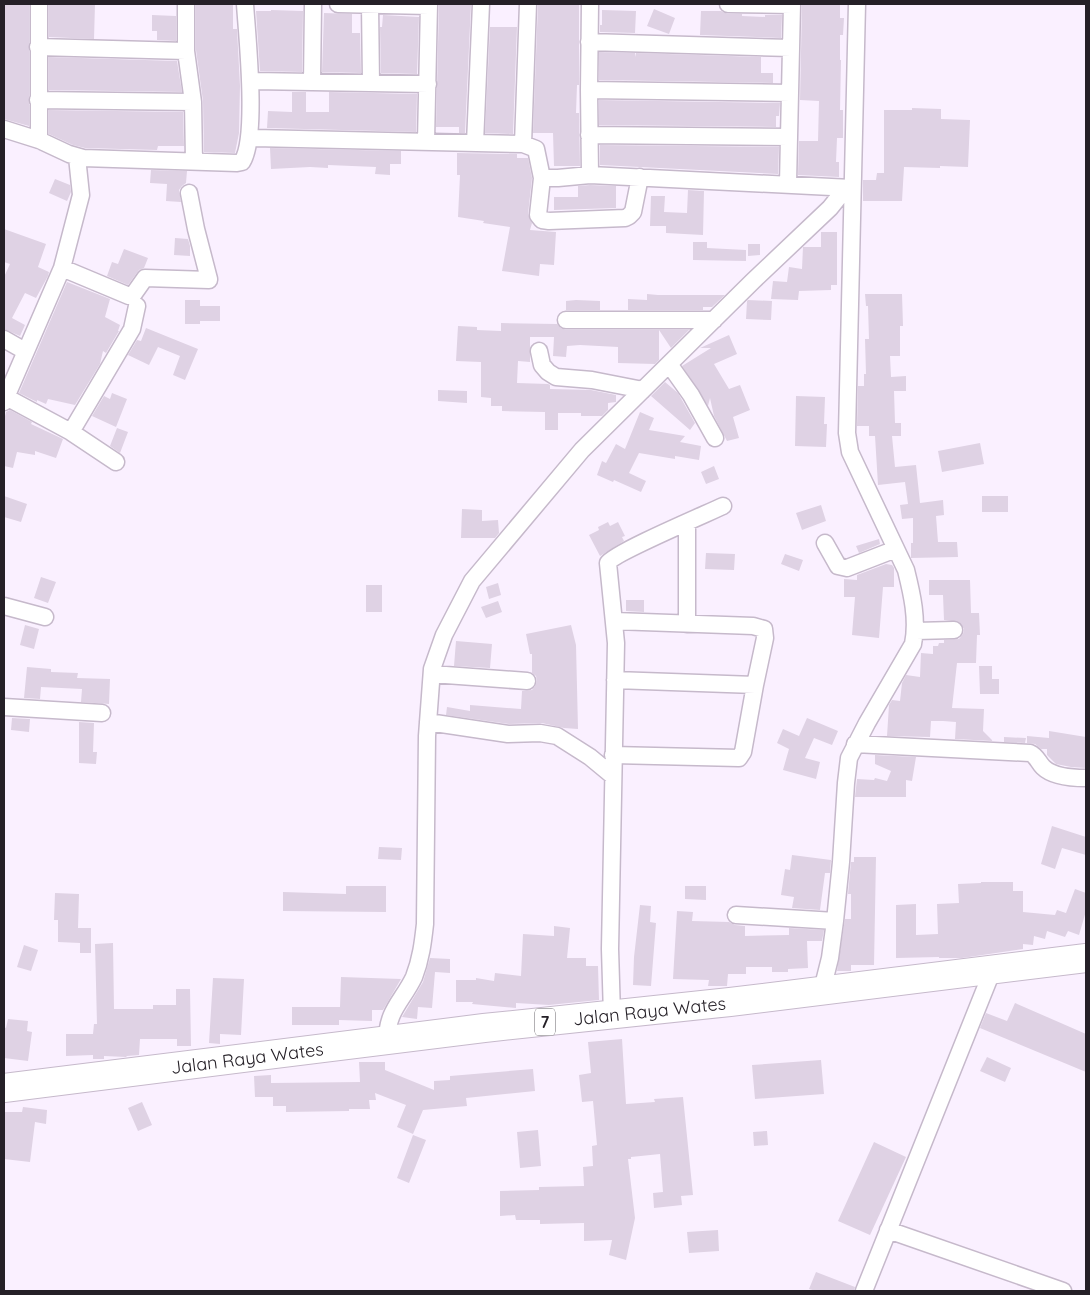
<svg xmlns="http://www.w3.org/2000/svg" width="1090" height="1295" viewBox="0 0 1090 1295" font-family="Quicksand,sans-serif">
  <rect width="100%" height="100%" fill="#faf0ff"/>
  <path fill="#dfd2e4" d="M4 4H29V126L4 119Z
    M49 4H95L94 39 49 37Z
    M196 4H233V29H237L240 86 239 133 235 153 204 152 203 101 196 50Z
    M439 4H471L465 133H459V127H436Z
    M538 4H579V85H577L576 113H579L580 166H554L553 133H533Z
    M802 4H840V18H844L843 35H840V60H841L840 110H843V138H837L836 162H839V177L798 175 799 141H818L819 101 800 100Z
    M654 9 675 18 669 34 647 26Z
    M271 10 303 11 302 72 260 71 256 11H271Z
    M602 10 636 11 635 33 600 32V25H602Z
    M701 11H721L728 14H742V16L765 17V15H782L781 38 700 35Z
    M324 13 352 14V33H360L361 73 322 72Z
    M152 15 176 16V41L157 40V31H152Z
    M383 15 419 17 417 74 381 73 380 27H382Z
    M490 27H517L513 134 485 133Z
    M599 52 635 53V57L636 53 761 57V73H773V83L599 80Z
    M49 57 177 61 182 92 49 90Z
    M292 92H306V112H329V92L417 94 416 132 267 128 268 111 292 112Z
    M599 100 780 103 779 116H776V127L599 125Z
    M912 108 941 109V119L970 120 968 167 940 166V168L904 167 902 201H863V180H876L877 173H884V110H912Z
    M49 110 183 112 184 146H158L157 150 85 148 73 145 49 134Z
    M600 145 779 147 778 174 600 165Z
    M270 148 401 151V164H390V175L375 174 376 167 328 165V168L310 167 271 169Z
    M457 153 517 154V158H528L532 178 528 214 532 223 530 230 556 232 554 265 540 264 539 276 502 271 510 227 483 223 484 221 458 217 460 175H457Z
    M151 170 187 171 186 183 182 186 179 190 181 202 166 201 167 184 150 183Z
    M55 179 70 185 71 192 67 201 49 193Z
    M590 185 616 186V208L554 210V197H578V186Z
    M688 190 704 191 703 235 666 233V226H650L651 196H665L664 212 687 213Z
    M4 229 46 244 38 267 49 272 48 276 36 298 25 293 12 318 25 325 20 336 4 329V277L10 264 4 262Z
    M821 232H837V285H831V290L799 291 798 300 771 299 773 281 787 282 789 267 802 269 803 247H821Z
    M175 238 188 239 190 246V256L174 255Z
    M693 242H707V248L746 250V261L693 260Z
    M748 244H760V255L748 256Z
    M124 249 148 258 144 268 139 270 128 285 107 276 112 262 118 264Z
    M67 282 110 299 105 317 120 325 118 331H119L106 353 103 351 100 364 75 405 48 399 46 404 37 400V402L19 393Z
    M647 294 658 295H725L712 307H703V310H628V299L647 300Z
    M865 294H902L903 326H900V356H890L891 377 906 376V391H894L895 423H901V436H892L895 467 916 465 920 503 943 500 944 515 936 516 938 542H957L958 557 911 558V543H913V518L902 519 900 505 908 504 905 482 878 485 875 436H869V426H857L858 386H864V374H866L865 339H869L868 306H866Z
    M185 300H200V306H220V321H200V324H185Z
    M576 300 600 301V310H566V301Z
    M748 300 772 301 771 320 746 319 747 301Z
    M501 323 557 324 561 328 566 330H659V360L655 364 618 363V347L580 345 567 346 566 357 553 356 554 337H530V362L518 361 517 383 548 384 550 385V389L591 390 616 395V402L608 403V410L602 416H581V413H558V430H545V412L502 411V406H491V398L481 397V362L456 361 458 326 477 327V330L501 331Z
    M146 328 198 349 185 380 173 375 180 356 158 347 149 365 128 355 137 340 141 341Z
    M659 330H689L671 348Z
    M729 335 737 354 714 364 729 389 740 385 750 410 733 417 739 438 727 441 714 416 710 398 708 406 682 366 711 348H700Z
    M665 382 678 393 695 423 690 430 651 396Z
    M438 390 467 391V403L438 401Z
    M112 393 127 399 116 427 92 416 104 396 110 399Z
    M796 396 825 397 824 424H827L826 447 795 446Z
    M10 410 32 422 31 424 63 439 56 458 35 451V455L17 452 13 468 4 466V420L6 412Z
    M640 412 654 418 649 430 685 436 680 442 701 446 699 460 675 456V459L639 453 629 473 646 481 641 492 614 480 613 482 597 475 602 461 606 463 616 444 625 449Z
    M117 428 128 432 120 453 110 446Z
    M980 443 984 464 942 472 938 451Z
    M714 466 719 479 706 484 701 472Z
    M4 496 27 504 21 522 4 517Z
    M982 496H1008V512H982Z
    M821 505 826 521 802 530 796 513Z
    M462 509 482 510V521L498 520 499 533 495 538H461Z
    M608 522 610 526 618 522 625 536 622 537 624 541 600 556 589 535 599 530 598 527Z
    M879 539 880 544 859 553 856 546Z
    M706 553 735 554 734 570 705 569Z
    M785 554 803 560 799 571 781 564Z
    M886 564 892 565 894 568V587H883L879 638 852 635 855 597H844V579L857 580V575Z
    M41 577 56 582 48 603 34 598Z
    M929 580H970L971 613H979L980 635H977L976 663H957L952 708 984 709 983 731 993 741 955 739 956 722 943 721H931L930 737 887 736 889 705 892 700 900 701 902 683 906 675 920 677 921 653 933 654V646H938L939 643H944V640L959 639 963 634 964 629 959 622 944 620 943 595H929Z
    M498 583 501 595 489 599 486 587Z
    M366 585H382V612H366Z
    M626 600H644V612L626 611Z
    M498 601 502 612 486 618 481 607Z
    M25 625 39 629 34 649 20 645Z
    M571 625 576 645 578 729 564 728 542 723 509 724 446 715 447 707 470 711V705L521 709 522 691 532 690 535 686 537 681 536 676 532 673V654H530L526 634Z
    M456 641 492 644 490 668 454 666Z
    M979 666H992V679H999V694H980Z
    M27 667 51 669V672L78 673 77 678 110 679 109 704 81 702 82 689 41 687 40 699 24 698Z
    M12 718 30 719 29 732 11 730Z
    M807 718 838 731 832 745 814 738 805 758 820 762 816 779 783 770 789 749 777 743 783 729 799 736Z
    M79 722 94 723 93 752H97L96 764 79 763Z
    M1049 731 1086 737V768L1071 767 1056 764 1047 755V749H1041L1035 744 1027 743V736L1049 738Z
    M1004 737 1026 738 1025 743 1004 742Z
    M875 755 916 757 912 781 906 780V797H855L857 779 874 780 875 778 887 781 891 771 875 764Z
    M1052 826 1086 837V855L1062 848 1055 869 1041 864Z
    M379 847 402 848 401 860 378 859Z
    M792 855 831 860 830 873H825L820 910 792 908 794 897 781 895 785 869 790 870Z
    M854 857H876L874 965H851V971H837L845 919H851V894H848L851 862H854Z
    M981 882H1013V891H1023V912L1055 915 1057 910 1066 913 1075 889 1086 893V911L1079 935 1068 931 1065 937 1047 931 1045 939 1034 936 1033 945 1023 944V949L962 958H939V957L896 958V905L916 904V935L938 934 937 904 959 903 958 884 981 883Z
    M346 886H386V912L283 911V892L346 894Z
    M685 886H706V900L685 899Z
    M55 893 79 894 78 928H91V953H80V943L58 942V920H54Z
    M640 905 651 906 650 922 656 923 651 986 633 985 634 957Z
    M677 911 693 912 692 921 729 922 735 925 745 926V936L789 935V928L824 930 822 941H807L808 968 788 969V972H772V967H746V974H728L727 986H708L709 980 673 979Z
    M554 926 570 928 567 958H586V966H598L599 1000 549 1005 516 1003V1008L472 1004 473 1002H456V980H476V978L494 981 495 973 521 976 523 934 554 936Z
    M113 943 114 1009H153V1005H176V989H190L191 1046H177V1039H140L139 1055 127 1056 126 1057 104 1056V1059H93V1055L66 1056V1034H93L94 1024H97L95 944Z
    M24 945 38 950 31 971 17 967Z
    M430 958 450 959V973L435 972 432 1008 418 1007 417 1019 402 1017 423 982Z
    M341 977 401 979 383 1010H372V1021L339 1020V1025H292V1007H340Z
    M213 978 244 979 241 1035 220 1034V1044L209 1043Z
    M1015 1003 1086 1034V1072L980 1028 986 1013 1007 1021Z
    M8 1019 28 1021 27 1031 32 1032 28 1061 4 1058V1027L6 1028Z
    M622 1039 626 1104 655 1102 654 1099 683 1097 693 1195 681 1196 682 1205 654 1208 653 1193 663 1192 660 1154 631 1157V1159H628L635 1218 626 1260 609 1255 612 1240 584 1241V1223L540 1224V1220H516L515 1215 500 1216V1191L539 1190V1187L584 1186 583 1167 593 1166 592 1146 597 1145 593 1101 582 1102 579 1075 591 1073 588 1042Z
    M987 1057 1011 1068 1005 1082 980 1071Z
    M821 1060 824 1094 755 1099 752 1065Z
    M359 1062H385V1070L434 1090V1081L450 1080V1076L533 1069 535 1091 466 1098 467 1106 423 1110 413 1134 397 1127 406 1105 375 1093 376 1100H369L370 1109H349V1111L286 1112V1106H273V1097H255L254 1076 271 1075V1083L360 1082Z
    M142 1102 152 1125 138 1131 128 1108Z
    M23 1107 47 1110 46 1124 35 1122 30 1162 4 1159V1112H22Z
    M538 1130 541 1166 520 1168 517 1132Z
    M767 1131 768 1145 754 1146 753 1132Z
    M413 1135 426 1140 409 1183 397 1178Z
    M874 1142 906 1157 870 1235 838 1221Z
    M718 1230 719 1251 689 1253 687 1232Z
    M816 1272 855 1287 854 1291H816L809 1289Z"/>
  <g fill="none" stroke-linecap="round" stroke-linejoin="round">
    <g stroke="#c6b9cb" stroke-width="19">
      <path id="street" d="M186 4V51L193 102 194 161
        M338 4 429 6
        M728 4 792 5
        M370 5 371 83
        M589 42 791 48
        M38 47 186 51
        M250 81 428 84
        M312 82 313 4
        M589 90 790 93
        M38 100 193 102
        M4 129 39 140 69 154 83 158 237 163 242 162C258 138 247 35 245 4
        M589 135 789 137 792 4
        M249 138 523 144 536 149 542 178H558L590 175 851 188
        M39 140V4
        M426 141 429 4
        M475 143 481 4
        M523 144 528 4
        M590 175 589 90 590 4
        M542 178 538 215 542 220 549 221 625 218 629 216 633 212 640 177
        M788 184 789 137
        M62 268 129 296 133 295 145 278 209 280V279L196 229 189 193
        M566 320H714
        M4 339 25 351
        M539 351 542 365 548 372 556 377 592 380 643 390
        M669 364 691 395 715 438
        M6 397 71 432 116 462
        M4 402 62 268 81 195 77 157
        M71 432 132 329 137 306
        M825 543 838 566 847 568 896 549
        M4 606 45 617
        M687 624V523
        M916 631 954 630
        M432 674 527 681
        M615 680 755 685
        M4 707 102 713
        M428 722 508 734 540 733 557 736 590 757 613 776
        M855 744 1030 753C1037 756 1038 762 1043 767 1053 777 1074 778 1086 778
        M613 755 739 758 743 752 755 685 765 638 764 629 753 626 615 621
        M736 915 835 921
        M822 990 830 958 835 921 841 862 846 783 849 758 867 723 913 644C918 620 912 594 906 570L850 452 847 433 857 4
        M612 1015 610 949 616 643 608 563C614 553 706 514 723 506
        M387 1041C387 1010 402 1002 414 977 421 959 423 942 425 924L427 736 432 669 444 635 472 581 582 450 753 281 830 208 838 198 842 188
        M888 1230 1063 1291
        M864 1291 993 969"/>
    </g>
    <g stroke="#c6b9cb" stroke-width="30">
      <g id="highway">
        <path id="s1" d="M4 1088 484 1028 730 1002 1086 958"/>
      </g>
    </g>
    <use href="#street" stroke="#fff" stroke-width="16"/>
    <use href="#highway" stroke="#fff" stroke-width="28"/>
  </g>
  <g text-anchor="middle" dominant-baseline="central" stroke-width="4.5" stroke-linejoin="round" paint-order="stroke">
    <rect fill="#fff" stroke="#666368" stroke-width="1" x="535" y="1008.5" width="20" height="27" rx="4"/>
    <g font-size="16" font-weight="bold" fill="#252027">
      <text x="545" y="1022">7</text>
    </g>
    <g font-size="18" fill="#252027" stroke="#fff">
      <text stroke="none"><textPath href="#s1" startOffset="650">Jalan Raya Wates</textPath></text>
      <text stroke="none"><textPath href="#s1" startOffset="245">Jalan Raya Wates</textPath></text>
    </g>
  </g>
  <rect width="1090" height="1295" fill="none" stroke="#252027" stroke-width="10"/>
</svg>
